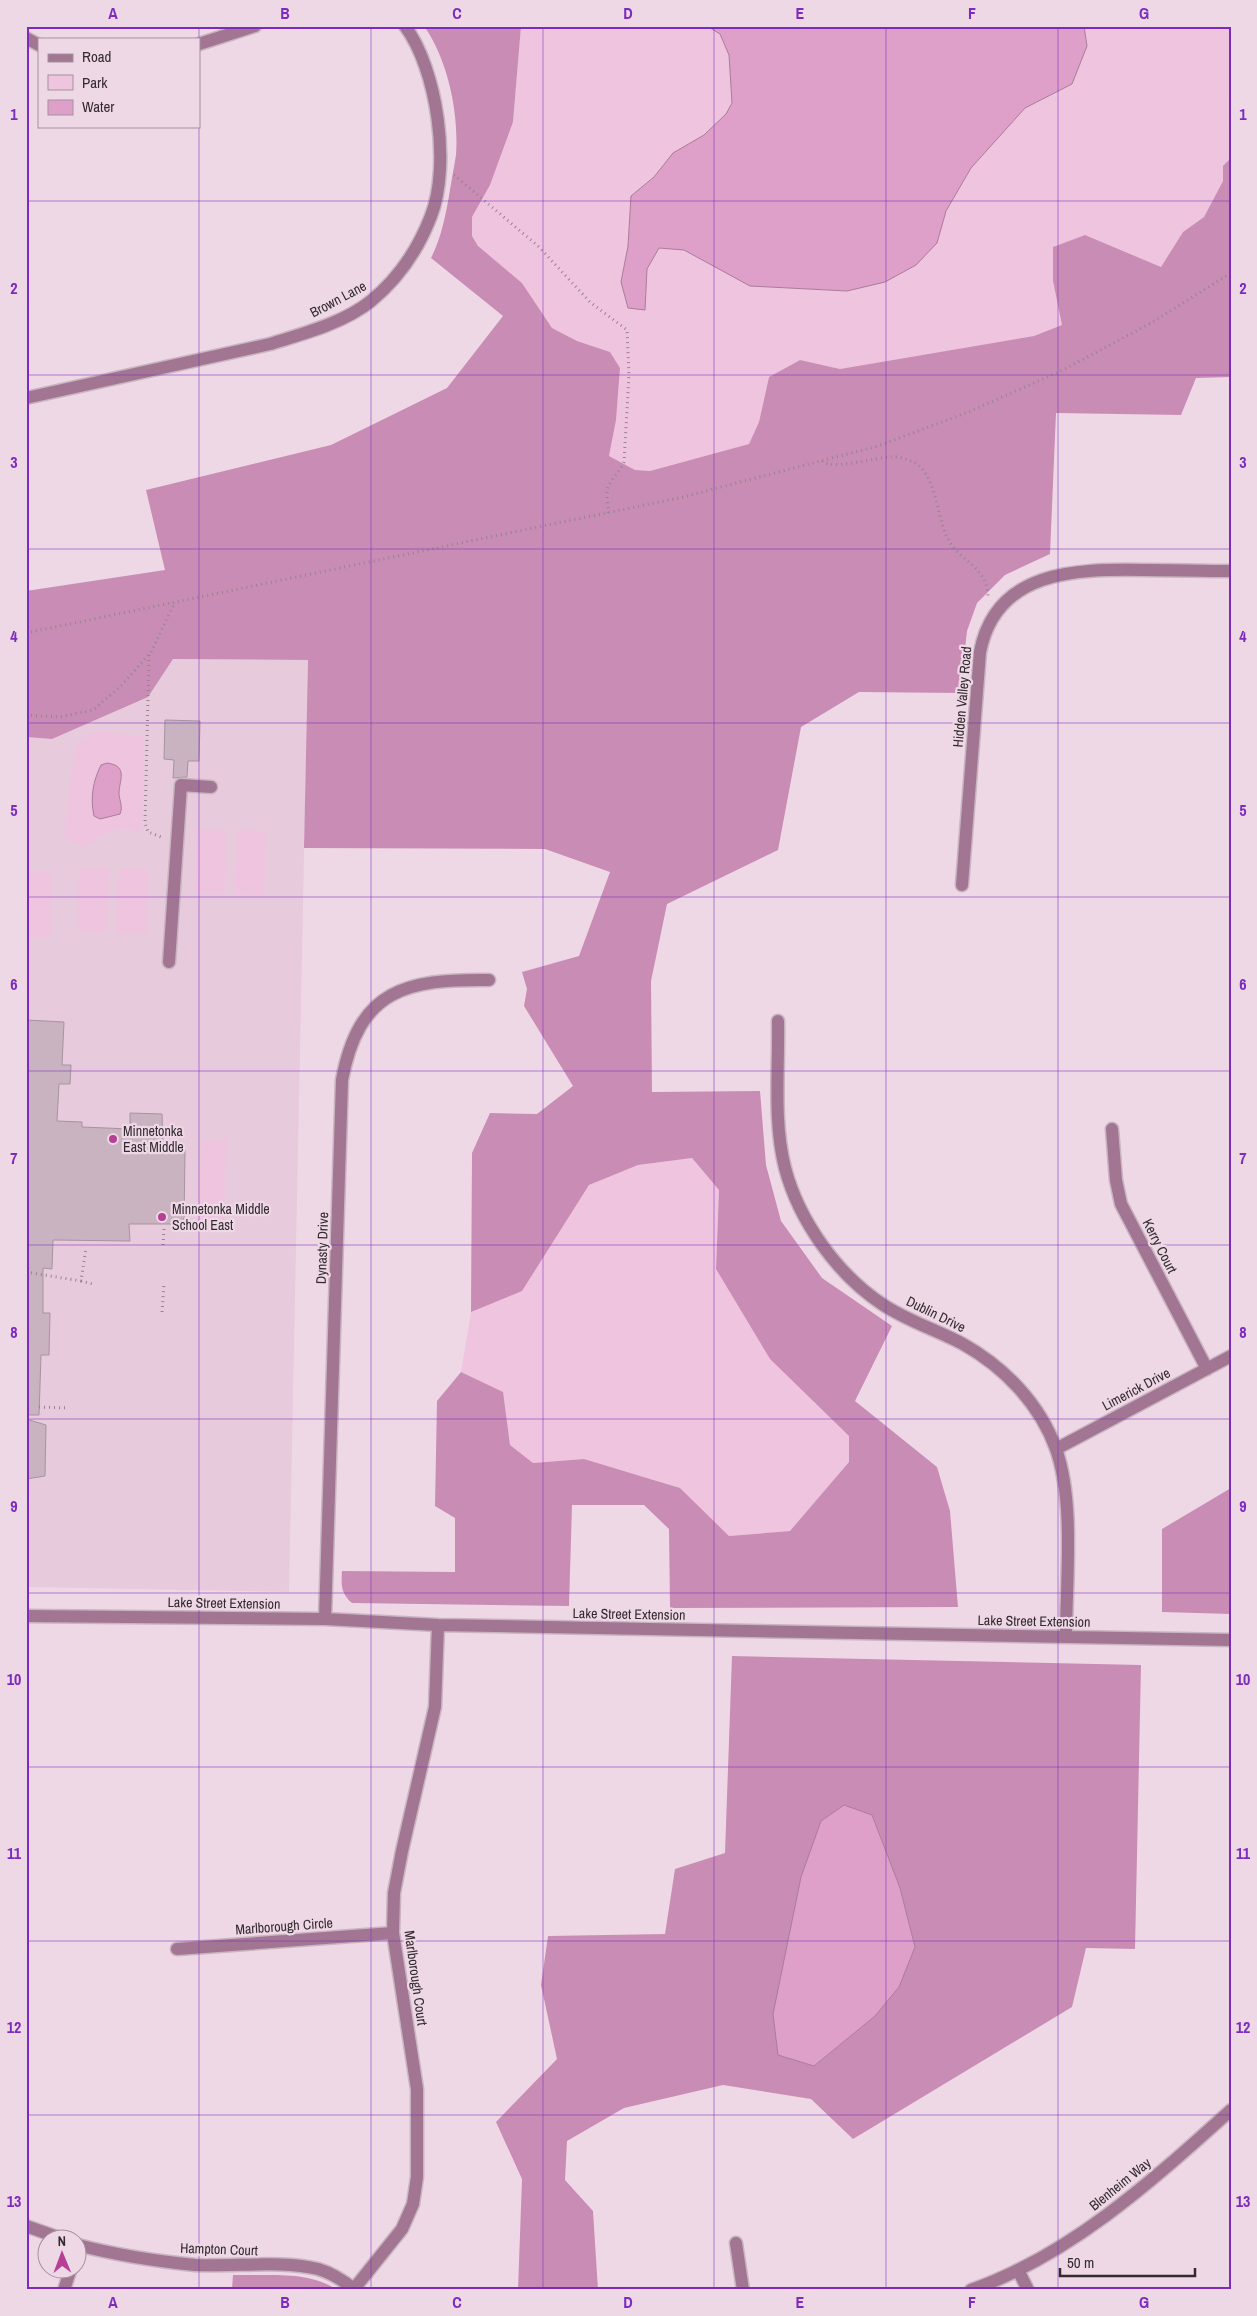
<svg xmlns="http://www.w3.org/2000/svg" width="1257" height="2316" viewBox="0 0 1257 2316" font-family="'Archivo Narrow',sans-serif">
  <rect width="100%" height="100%" fill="#efd8e6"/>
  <path fill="#e8cadd" d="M173 659 308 660 289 1592 26 1587V737L52 739 148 697Z"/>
  <path fill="#efc4df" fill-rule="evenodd" d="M521 26H707L720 34 729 55 732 103 726 114 704 135 673 153 654 177 631 196 628 246 621 282 645 310 647 269 659 248 684 250 750 286 937 243 946 211 971 168 1025 108 1072 84 1087 46 1084 26H1231V158L1224 166 1223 181 1204 217 1183 232 1161 267 1085 235 1053 247V281L1062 325 1034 336 840 369 799 360 769 377 759 422 749 444 650 471 635 470 609 456 616 420 620 368 610 352 577 341 552 328 522 283 478 246 472 236V217L490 185 513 122Z
    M97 731 144 736 142 832C113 825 107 830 85 848L64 838V834L75 747 85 737ZM101 765 120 770C123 783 118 793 122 807Z
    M197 829 226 830 225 894 195 893Z
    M236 830 266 831 264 895 234 894Z
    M79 867 109 869 106 933 77 931Z
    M119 868 148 869 146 934 116 933Z
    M26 872 52 873 50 937 26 936Z
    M202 1139H227L223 1223 198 1222Z
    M692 1158 719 1190 716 1269 770 1359 849 1436V1462L790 1531 729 1536 680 1488 584 1459 533 1463 510 1445 502 1392 461 1372 471 1312 522 1290 589 1185 638 1165Z"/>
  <path fill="#c98cb4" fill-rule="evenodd" d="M424 26H521L513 122 490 185 472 217V236L478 246 522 283 552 328 577 341 610 352 620 368 616 420 609 456 635 470 650 471 749 444 759 422 769 377 800 360 840 369 1034 336 1062 325 1053 281V247L1085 235 1161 267 1183 232 1204 217 1223 181V166L1231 158V377L1196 378 1181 415 1056 413 1050 554 1005 575 977 603 967 631 960 693 859 692 801 727 778 850 667 904 651 981 652 1092 760 1091 766 1165 781 1221 822 1278 892 1326 855 1401 937 1467 950 1511 958 1607 670 1608 669 1529 644 1505H572L569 1606 352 1603C341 1594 341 1585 342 1571L455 1572V1518L435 1506 437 1401 461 1372 503 1392 510 1445 533 1463 584 1459 680 1488 729 1536 790 1531 849 1462V1436L770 1359 716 1269 719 1190 692 1158 638 1165 589 1185 522 1291 471 1312 472 1153 490 1113 537 1114 573 1086 524 1006 527 989 522 972 579 956 610 872 545 849 304 848 308 660 173 659 148 697 52 739 26 737V591L165 570 146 490 331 445 447 388 503 316 431 258C441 238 445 218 449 196 451 182 454 168 456 155 459 113 448 60 424 26Z
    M1231 1488V1614L1162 1612V1529Z
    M732 1656 1141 1665 1135 1949 1086 1948 1072 2007 853 2139 811 2099 723 2085 624 2108 567 2141 565 2180 593 2211 598 2290H518L522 2179 496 2122 557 2059 541 1985 548 1936 665 1934 675 1869 725 1853ZM872 1815 900 1888 915 1947 875 2016 814 2066 778 2055Z
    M233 2275C265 2276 310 2270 337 2290H232Z"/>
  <path fill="#de9fc8" stroke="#aa7c9a" d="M707 26H1084L1087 46 1072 84 1025 108 971 168 946 211 937 243 916 265 885 282 847 291 750 286 684 250 659 248 647 269 645 310 628 308 621 282 628 246 631 196 654 177 673 153 704 135 726 114 732 103 729 55 720 34Z
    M107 763C129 766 119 780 119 794 120 803 123 806 120 814L100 819 94 816C90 798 93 781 101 765Z
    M844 1805 872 1815 900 1888 915 1947 899 1987 875 2016 814 2066 778 2055 773 2014 801 1877 821 1821Z"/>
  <path fill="#c9b3c1" stroke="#a893a0" d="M165 720 200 721 199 761H188L187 777 173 778 174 760 164 759Z
    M26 1020 64 1022 62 1065H71L70 1084H59L57 1121 82 1122V1127L130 1129V1113L162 1114 163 1149 185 1150 184 1224H129L130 1241 53 1240 52 1269 43 1268V1313H50L49 1355H41L39 1415H26Z
    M26 1419 46 1425 45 1476 26 1479Z"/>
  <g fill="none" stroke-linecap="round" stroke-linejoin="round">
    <g stroke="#c9b5c1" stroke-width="15">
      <path id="minor" d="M26 38 39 45
        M199 44 255 26
        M26 398 270 344C302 334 344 323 371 301 399 278 418 250 431 216 451 165 437 69 405 26
        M962 885 980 652C996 570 1076 569 1143 570 1172 570 1201 571 1231 571
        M169 962 181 785 211 787
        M778 1021C779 1070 773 1121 785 1168 799 1221 837 1274 882 1304 907 1321 937 1330 963 1344 1004 1367 1040 1404 1056 1449 1075 1503 1066 1581 1066 1637
        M1112 1129 1116 1180 1121 1204 1207 1369
        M1056 1449 1231 1356
        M26 1616 325 1619 438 1625 1231 1640
        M325 1619 342 1080C359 989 406 979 489 980
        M177 1949 393 1933
        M26 2226 60 2238
        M736 2243 743 2290
        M78 2245C116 2255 155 2261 195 2265 233 2267 282 2260 318 2269 332 2273 344 2281 355 2290
        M1018 2270 1028 2290
        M354 2289 402 2229 413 2204 417 2177V2089L393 1933 394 1893 402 1851 435 1707 438 1625
        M64 2290 71 2268
        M971 2290C1071 2255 1153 2180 1231 2110"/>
    </g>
    <path stroke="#94858e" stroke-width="3" stroke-dasharray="1 4" stroke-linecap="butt" d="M454 175 538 246 590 302 627 330 629 375 624 462C620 472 608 481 607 492 606 499 609 506 608 513
      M822 461C832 471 876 457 892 457 898 456 905 459 911 461 937 470 936 519 949 541 961 562 988 567 988 598
      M26 633 683 497 878 446 971 411 1063 370 1151 323 1231 273
      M149 655 145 823 148 832 164 838
      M26 715 60 717 93 710 122 685 151 652 174 604
      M163 1245 164 1228
      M26 1272 81 1281 86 1248
      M81 1281 93 1284
      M162 1312 164 1283
      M39 1407 69 1408"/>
    <use href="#minor" stroke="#a27592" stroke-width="12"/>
  </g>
  <path fill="none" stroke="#7b2cbf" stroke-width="1" stroke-opacity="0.55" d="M199 26V2290M371 26V2290M543 26V2290M714 26V2290M886 26V2290M1058 26V2290M26 201H1231M26 375H1231M26 549H1231M26 723H1231M26 897H1231M26 1071H1231M26 1245H1231M26 1419H1231M26 1593H1231M26 1767H1231M26 1941H1231M26 2115H1231"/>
  <g fill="#b74097" stroke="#efd8e6" stroke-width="2">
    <circle cx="113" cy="1139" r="5"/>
    <circle cx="162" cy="1217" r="5"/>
  </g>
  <g text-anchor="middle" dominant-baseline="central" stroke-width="4.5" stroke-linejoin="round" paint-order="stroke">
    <g font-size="14" fill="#322a2f" stroke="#efd8e6">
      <text transform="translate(338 299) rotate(-28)">Brown Lane</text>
      <text transform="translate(962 697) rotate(-85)">Hidden Valley Road</text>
      <text transform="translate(1160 1246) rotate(63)">Kerry Court</text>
      <text transform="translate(322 1248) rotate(-88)">Dynasty Drive</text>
      <text transform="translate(936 1314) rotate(26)">Dublin Drive</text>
      <text transform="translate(1136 1389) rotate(-28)">Limerick Drive</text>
      <text transform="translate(224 1603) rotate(1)">Lake Street Extension</text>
      <text transform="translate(629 1614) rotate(1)">Lake Street Extension</text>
      <text transform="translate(1034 1621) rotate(1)">Lake Street Extension</text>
      <text transform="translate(284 1926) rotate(-4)">Marlborough Circle</text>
      <text transform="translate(416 1978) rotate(82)">Marlborough Court</text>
      <text transform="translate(1120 2184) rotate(-39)">Blenheim Way</text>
      <text transform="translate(219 2249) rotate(2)">Hampton Court</text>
    </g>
    <g font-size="14" fill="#322a2f" stroke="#efd8e6" text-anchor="start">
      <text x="123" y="1131">Minnetonka<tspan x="123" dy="16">East Middle</tspan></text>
      <text x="172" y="1209">Minnetonka Middle<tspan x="172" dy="16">School East</tspan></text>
    </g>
  </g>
  <rect width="1257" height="2316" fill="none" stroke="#efd8e6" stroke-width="55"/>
  <rect x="38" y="38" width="162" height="90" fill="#efd8e6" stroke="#a3929d"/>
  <rect x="48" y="54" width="25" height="8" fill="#a27592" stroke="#a3929d"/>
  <text x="82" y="62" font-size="15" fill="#322a2f">Road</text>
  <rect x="48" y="75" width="25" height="15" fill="#efc4df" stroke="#a3929d"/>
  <text x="82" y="88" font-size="15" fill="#322a2f">Park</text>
  <rect x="48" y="100" width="25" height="15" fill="#de9fc8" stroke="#a3929d"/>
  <text x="82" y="112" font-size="15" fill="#322a2f">Water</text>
  <g transform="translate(62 2254) rotate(359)"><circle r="24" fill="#efd8e6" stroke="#a3929d"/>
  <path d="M0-4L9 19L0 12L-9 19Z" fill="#b74097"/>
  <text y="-8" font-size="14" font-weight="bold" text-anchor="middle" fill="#322a2f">N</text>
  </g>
  <path d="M1060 2268v8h135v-8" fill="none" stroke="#322a2f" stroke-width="2.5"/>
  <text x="1067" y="2268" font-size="15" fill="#322a2f" stroke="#efd8e6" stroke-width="4" paint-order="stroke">50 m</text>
  <rect x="28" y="28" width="1202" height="2260" fill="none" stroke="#7b2cbf" stroke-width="2"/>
  <g font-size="16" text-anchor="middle" font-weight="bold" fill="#7b2cbf">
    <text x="113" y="19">A</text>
    <text x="285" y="19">B</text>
    <text x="457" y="19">C</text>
    <text x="628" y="19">D</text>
    <text x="800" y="19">E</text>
    <text x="972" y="19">F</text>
    <text x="1144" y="19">G</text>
    <text x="14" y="120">1</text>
    <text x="1243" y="120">1</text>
    <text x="14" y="294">2</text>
    <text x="1243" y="294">2</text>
    <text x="14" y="468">3</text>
    <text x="1243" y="468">3</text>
    <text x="14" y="642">4</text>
    <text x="1243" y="642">4</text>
    <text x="14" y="816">5</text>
    <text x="1243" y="816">5</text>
    <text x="14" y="990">6</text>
    <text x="1243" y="990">6</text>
    <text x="14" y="1164">7</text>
    <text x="1243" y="1164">7</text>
    <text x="14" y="1338">8</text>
    <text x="1243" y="1338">8</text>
    <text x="14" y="1512">9</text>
    <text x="1243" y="1512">9</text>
    <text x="14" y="1685">10</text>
    <text x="1243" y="1685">10</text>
    <text x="14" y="1859">11</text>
    <text x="1243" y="1859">11</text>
    <text x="14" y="2033">12</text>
    <text x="1243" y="2033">12</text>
    <text x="14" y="2207">13</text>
    <text x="1243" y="2207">13</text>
    <text x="113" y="2308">A</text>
    <text x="285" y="2308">B</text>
    <text x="457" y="2308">C</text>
    <text x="628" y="2308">D</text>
    <text x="800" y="2308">E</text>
    <text x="972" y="2308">F</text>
    <text x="1144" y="2308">G</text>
  </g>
</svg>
